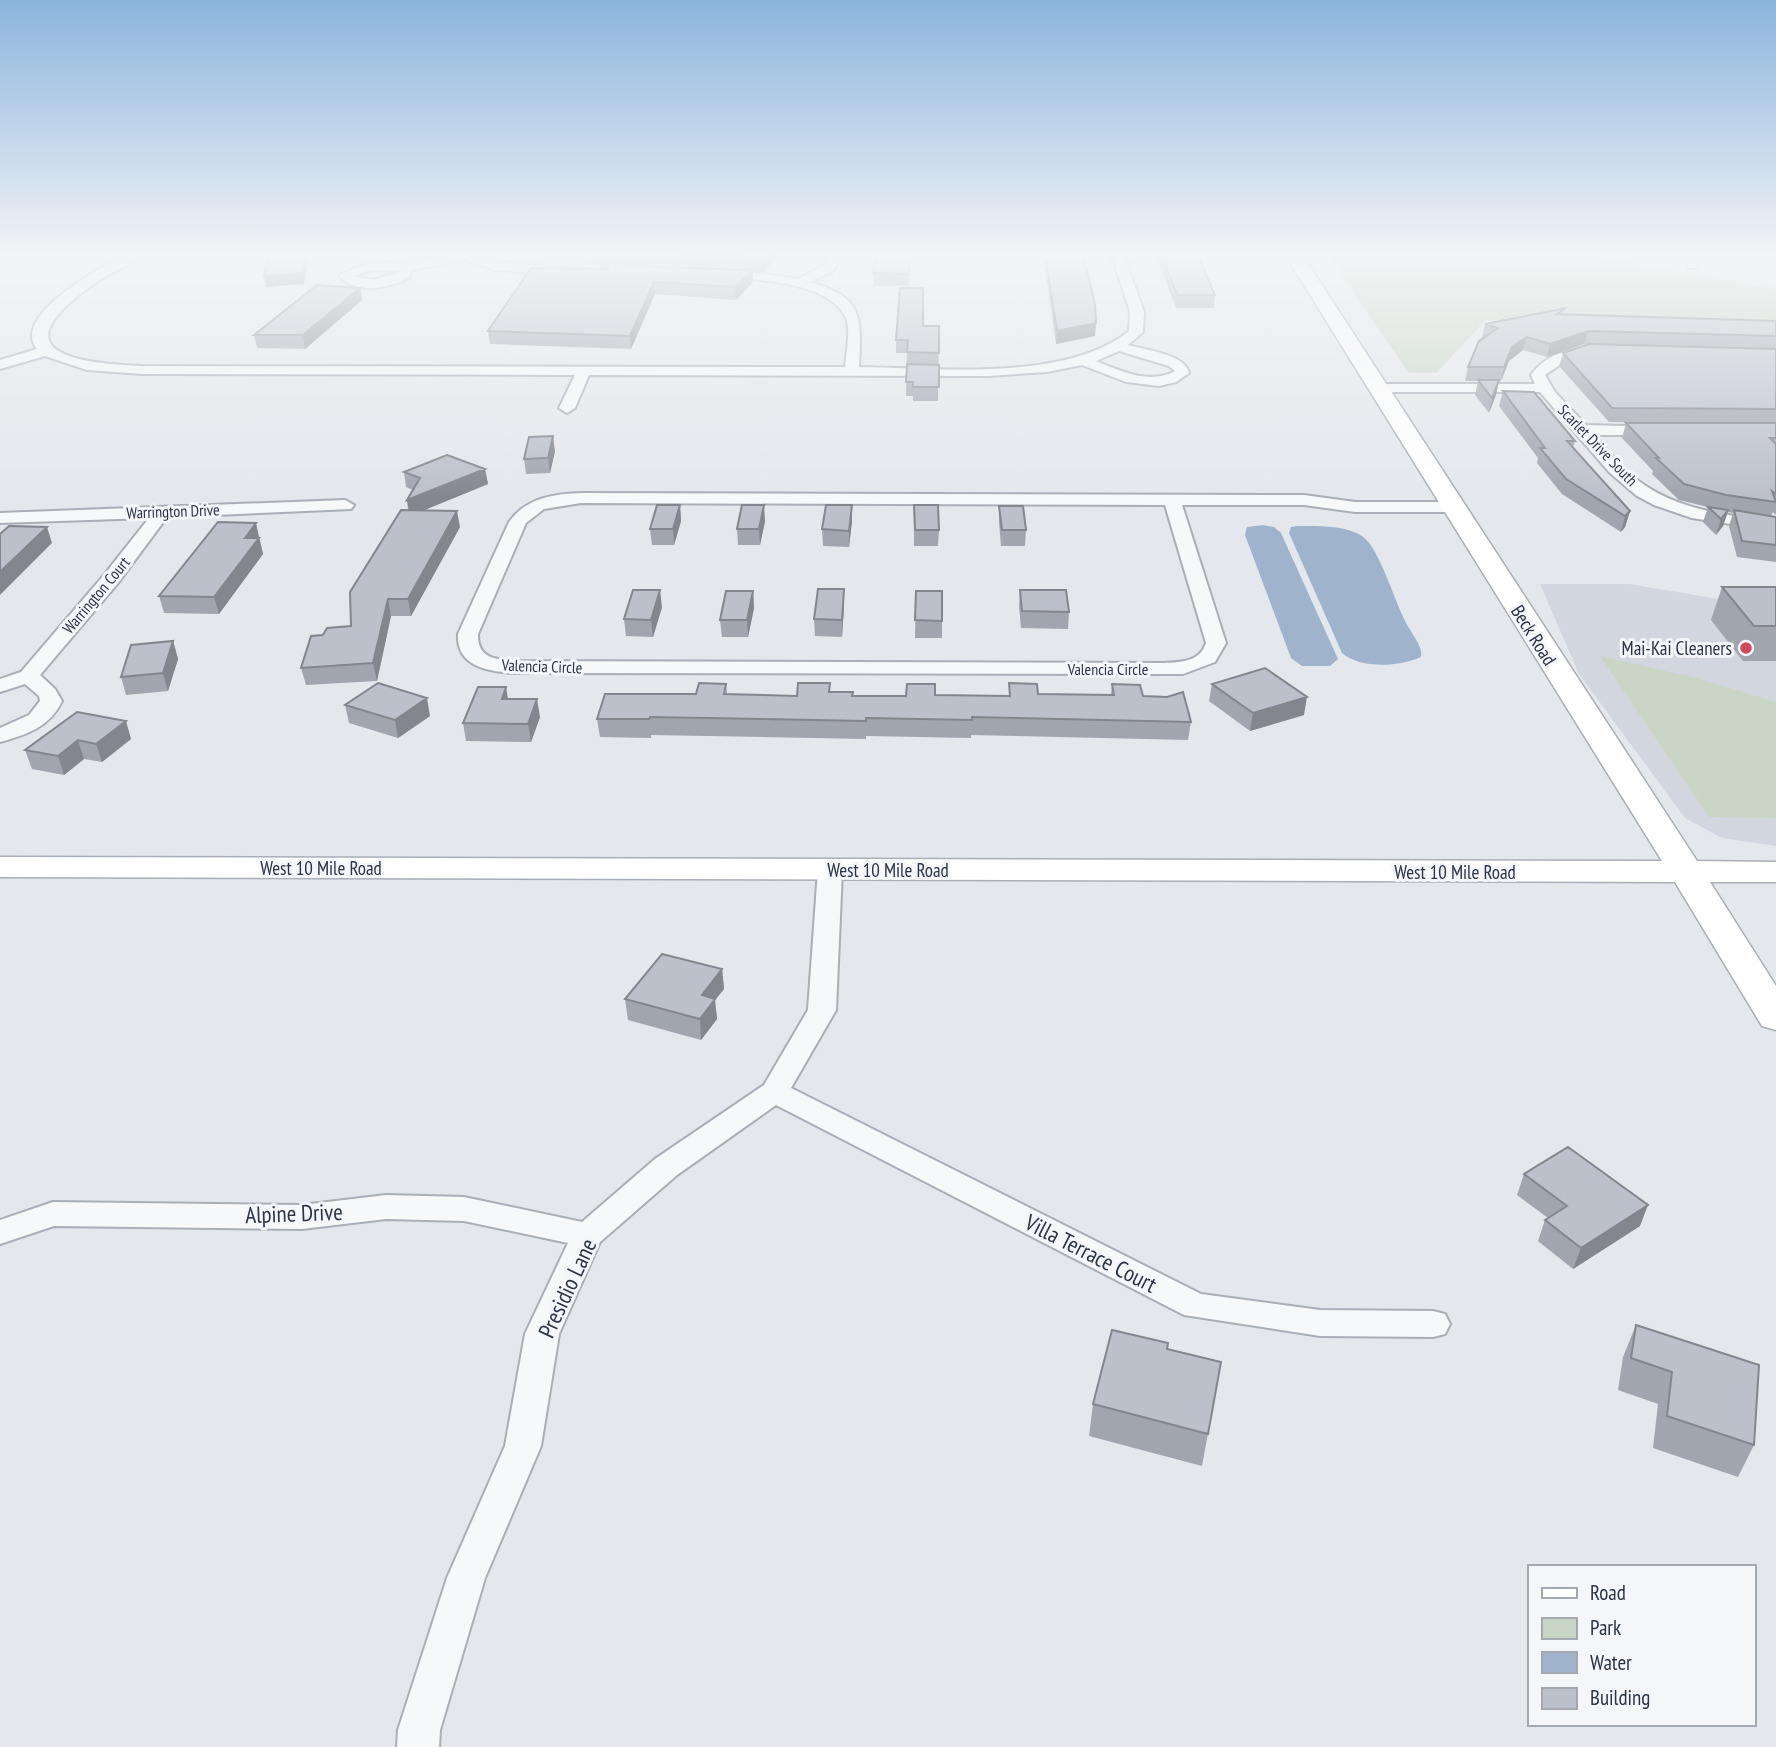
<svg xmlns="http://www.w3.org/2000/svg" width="1776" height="1747" viewBox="0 0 1776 1747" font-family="'PT Sans Narrow',sans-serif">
  <rect width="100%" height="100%" fill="#e4e7ec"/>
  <path fill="#d2d6de" d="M1540 584H1629L1743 603H1776V846L1722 838 1685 818 1579 674Z"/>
  <path fill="#c9d6c5" d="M1326 253H1574L1776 289V329L1486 320 1436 373H1409Z
    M1600 656 1692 677 1776 702V818L1709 817Z"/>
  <path fill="#9fb4cc" d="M1263 525 1274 527 1281 533 1338 659 1330 666H1302L1291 658 1245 535 1247 527Z
    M1297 526C1317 526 1345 525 1362 536 1380 547 1396 608 1409 628 1414 637 1423 647 1421 657 1399 667 1360 669 1342 653L1289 533 1291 527Z"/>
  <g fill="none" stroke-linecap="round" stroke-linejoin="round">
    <g stroke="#a9aeb7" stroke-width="4">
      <path id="street" d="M129 253H146C132 265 111 272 95 283 0 350 67 363 142 366L845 367C846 353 851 331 846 318 830 281 753 279 719 277L713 273 719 269 735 270 798 279 825 265 833 253H845L833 271 810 282C865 298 861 318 859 367 939 368 1066 382 1129 331L1130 312 1111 253H1123L1144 312 1143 332 1128 345C1145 350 1185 354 1189 373L1176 382 1159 386 1126 382 1082 365 1047 372 988 376 589 375 575 408 567 413 559 408 575 375 142 374 87 370 45 356 0 369V360L37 349C9 316 106 264 129 253ZM1119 351 1169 366 1175 371C1150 385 1120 371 1096 361Z
        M449 253H468L497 262 563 268 569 272 563 276 496 270 464 260 411 270 409 278C388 288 356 296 339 275L371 262 403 264 451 255ZM372 270 399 271 400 272 373 280 353 276Z
        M1698 253H1712L1695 268H1687V262Z
        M1593 347 1600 351 1598 354 1567 360 1545 375 1555 392 1586 425 1664 427 1666 430 1664 433 1658 435H1594C1607 450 1620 466 1636 479 1676 510 1727 516 1776 521V531L1692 518 1654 505 1637 496 1609 472 1540 392H1378L1371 388 1378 384H1535L1531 375C1546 354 1568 349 1593 347Z
        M581 493 1304 495 1355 502H1453L1462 507 1453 512H1355L1304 505H1182L1226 643 1215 662 1183 674 516 673C489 672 456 667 458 634L509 522C526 498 553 494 581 493ZM581 503 1165 505 1206 643C1200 662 1181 662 1164 663L516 661C495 660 477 658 478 634L526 523 544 509Z
        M345 500 354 505 351 509 167 517 118 583 40 675 55 689 62 701C50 727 26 735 0 742V728L29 715 40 701 39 696 25 684 0 692V679L21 672 104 575 149 518 0 523V513Z
        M830 863 839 865 842 870 836 1010 791 1088 1201 1294 1320 1310 1433 1311 1445 1314 1450 1324 1445 1334 1433 1337 1320 1336 1184 1315 776 1105 677 1175 600 1242 559 1334 541 1446 485 1578 440 1730 439 1747H397L398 1730 447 1578 505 1446 525 1334 568 1243 464 1221 386 1219 302 1229 54 1226 0 1244V1220L53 1202 302 1205 386 1195 464 1197 582 1222 655 1159 764 1085 808 1010 818 870 821 865Z"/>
    </g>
    <g stroke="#a9aeb7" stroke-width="3">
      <path id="secondary" d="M1284 253H1301L1697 861 1776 862V882H1710L1776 986V1030L1762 1026 1675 882 0 877V857L1662 861Z"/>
    </g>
    <use href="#street" fill="#f7f8fa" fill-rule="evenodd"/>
    <use href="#secondary" fill="#fff" fill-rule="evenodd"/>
  </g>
  <path fill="#a1a5ae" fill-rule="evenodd" d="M584 253H782L778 260H775L763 272 753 270V282L736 300 655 294 631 349 490 344 488 331 599 269V265H586ZM612 265 732 267 747 269Z
    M911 253 909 286H874L873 273Z
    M1043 253H1083L1095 336 1056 344Z
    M1155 253H1197L1215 295 1214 308H1176Z
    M360 288 362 300 305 349 257 348 254 335Z
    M1564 315 1776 321V515L1773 512 1771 516 1776 517V562L1737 557 1729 526 1733 513 1728 512 1723 526 1716 535 1703 522 1708 507 1679 500 1652 474 1653 471 1622 438 1626 423H1712L1609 422 1559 366 1563 353 1587 345 1584 344 1547 357 1523 350 1509 361 1501 381H1499L1496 395 1489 413 1475 395 1478 381H1465L1468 367 1484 338H1482L1485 324Z
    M923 326H939L938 401H913V396H906L907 353H896V340Z
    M1503 391 1575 441 1573 448 1630 511 1625 527 1621 532 1562 494 1537 463 1538 458 1499 406Z
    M555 451 550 473 526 474 524 459Z
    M485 469 488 484 424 510 460 527 411 616H391L377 681 306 685 301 668 323 635 351 626 408 510 407 500 413 490 406 487 404 472Z
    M680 505 681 521 674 545H652L650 529Z
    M852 505V521L849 547 823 546 822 529Z
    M914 505 939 530 938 546H914Z
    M999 506 1026 530 1025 546H1001L999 522Z
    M765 521 760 545H738L737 529Z
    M260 539 259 540 263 554 219 614 164 613 159 596Z
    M1722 587H1776V661H1743L1711 620Z
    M844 589V606L842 637 815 636 814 619Z
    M1020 590 1069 612 1068 629 1021 628 1019 606Z
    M753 591 754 608 748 637H722L720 620Z
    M916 591H942V638H915Z
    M662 607 653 637 626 636 624 619Z
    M173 641 178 659 168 691 126 695 121 677Z
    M830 683V692L853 696H906L935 695 1009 696V683L1038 694 1111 695 1112 684 1143 696 1191 722 1188 740 971 735V738L866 736V739L651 735V738L600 737 597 719 696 694 726 684 727 694 797 696Z
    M1212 684 1304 715 1250 731 1209 701Z
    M508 699 540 717 531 742 466 741 463 723Z
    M345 705 430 716 398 738 349 723Z
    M77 712 131 739 102 762 84 759 64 775 32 769 25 750Z
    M722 969 724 989 715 1000 717 1019 701 1040 628 1020 625 999Z
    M1524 1174 1640 1226 1573 1269 1538 1241 1545 1220 1548 1218 1517 1195Z
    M1636 1325 1754 1445 1738 1477 1653 1448 1658 1404 1618 1390 1623 1357Z
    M1167 1349 1221 1362 1202 1466 1089 1436 1093 1404Z"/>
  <path fill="#83868d" d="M305 253H309L304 284 266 287 264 276Z
    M769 253H774L775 260 763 272V259Z
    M753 270V282L736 300 735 287Z
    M654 282 655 294 631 349 630 336Z
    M360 288 362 300 305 349 303 335Z
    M1096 323 1095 336 1056 344 1057 331Z
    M1588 331 1584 344 1547 357 1550 344Z
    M1527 337 1523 350 1509 361 1501 381 1504 367 1512 347Z
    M1499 380 1496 395 1489 413 1492 398Z
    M553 436 555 451 550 473 548 458Z
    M485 469 488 484 410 516 407 500Z
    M680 505 681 521 674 545 673 529Z
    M764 505 765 521 760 545 759 529Z
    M852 505V521L849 547V531Z
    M1728 510 1723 526 1716 535 1721 519Z
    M457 511 460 527 411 616 408 599Z
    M1630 511 1625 527 1621 532 1625 516Z
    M256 523 263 554 219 614 214 597 245 538Z
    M47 527 52 543 0 595V572Z
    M844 589V606L842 637V620Z
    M660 590 662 607 653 637 651 620Z
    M753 591 754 608 748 637 747 620Z
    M388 599 391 616 377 681 373 663Z
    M173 641 178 659 168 691 163 673Z
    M506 687 509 705 502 699Z
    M1307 697 1304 715 1250 731 1253 713Z
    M427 698 430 716 398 738 395 720Z
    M537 699 540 717 531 742 528 724Z
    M126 721 131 739 102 762 96 744Z
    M78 740 84 759 64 775 58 756Z
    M722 969 724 989 715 1000 717 1019 701 1040 700 1019 702 995Z
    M1648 1205 1640 1226 1573 1269 1581 1248Z"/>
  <path fill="#bbc0ca" stroke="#83868d" stroke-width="2" d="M268 253H305L302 273 264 276Z
    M619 253H769L763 259 731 255Z
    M875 253H910L909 274 873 273Z
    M1045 253H1083L1095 305 1096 323 1057 331Z
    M1161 253H1197L1215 295H1177Z
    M599 265 753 270 735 287 654 282 630 336 488 331 531 268 610 269Z
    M317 285 360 288 303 335H254Z
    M900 288H923V326H939V353L907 352 908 340H896Z
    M1566 308 1557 314 1776 321V336L1588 331 1550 344 1527 337 1512 347 1504 367H1468L1479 341 1498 328 1485 324Z
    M1589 344 1776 349V409L1612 408 1563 353Z
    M907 364 939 365V387H913V382H906Z
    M1478 380H1499L1492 398Z
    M1503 391 1534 392 1575 441H1567L1630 511 1625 516 1566 479 1540 448H1545Z
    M1626 423H1776V438H1770L1776 444V494L1772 491 1776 502 1726 495 1684 484 1656 458H1659Z
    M553 436 548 458 524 459 529 437Z
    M447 455 485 469 407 500 420 478 404 472Z
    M657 505H680L673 529H650Z
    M742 505H764L759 529H737Z
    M826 505H852L849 531 822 529Z
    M914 505H938L939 530H915Z
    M999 506H1023L1026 530H1002Z
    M1708 507 1728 510 1721 519Z
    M401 510 457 511 408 599H388L373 663 301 668 311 636 323 635 327 628 351 626 350 592Z
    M1734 510 1776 517V545L1742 541Z
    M218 522 256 523 245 538H259L214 597 159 596Z
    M9 526 47 527 0 572V534Z
    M1722 587H1776V626H1754Z
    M818 589H844L842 620 814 619Z
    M633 590H660L651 620 624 619Z
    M1020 590H1066L1069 612 1022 611Z
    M726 591H753L747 620H720Z
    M916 591H942V621L915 620Z
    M173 641 163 673 121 677 131 645Z
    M1265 668 1307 697 1253 713 1212 684Z
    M378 683 427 698 395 720 345 705Z
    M699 683 726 684 724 694 797 696 798 683H830L829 692H853L852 696H906L907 684H935V695L1010 696 1009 683 1037 684 1038 694 1114 695 1112 684 1140 685 1143 696 1167 697 1183 692 1191 722 972 717V720L866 718V721L650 717 649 719H597L605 694H696Z
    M478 687H506L502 699H537L528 724 463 723Z
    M77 712 126 721 96 744 78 740 58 756 25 750Z
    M662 954 722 969 702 995 715 999 700 1019 625 999Z
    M1568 1147 1648 1205 1581 1248 1545 1220 1567 1206 1524 1174Z
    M1636 1325 1759 1365 1754 1445 1667 1416 1672 1372 1631 1358Z
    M1112 1330 1168 1343 1167 1349 1221 1362 1208 1434 1093 1404Z"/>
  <linearGradient id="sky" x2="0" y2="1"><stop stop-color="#8bb4dd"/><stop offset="0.51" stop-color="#f3f4f6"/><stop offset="1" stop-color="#f3f4f6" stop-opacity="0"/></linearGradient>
  <rect width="1776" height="498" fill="url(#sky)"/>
  <circle fill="#d1495b" stroke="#f4f6f9" stroke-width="2.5" cx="1746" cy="648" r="7"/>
  <g text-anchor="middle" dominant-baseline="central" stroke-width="6" stroke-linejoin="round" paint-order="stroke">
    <g font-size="16" fill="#2b3445" stroke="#f4f6f9">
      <text transform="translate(1598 445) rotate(46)">Scarlet Drive South</text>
      <text transform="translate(173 511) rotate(-2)">Warrington Drive</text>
      <text transform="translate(96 595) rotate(-50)">Warrington Court</text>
      <text transform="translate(542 666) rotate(2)">Valencia Circle</text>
      <text x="1108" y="669">Valencia Circle</text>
    </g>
    <g font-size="19" fill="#2b3445" stroke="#f4f6f9">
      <text transform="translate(1534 635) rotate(58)">Beck Road</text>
      <text x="321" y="868">West 10 Mile Road</text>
      <text x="888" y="870">West 10 Mile Road</text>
      <text x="1455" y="872">West 10 Mile Road</text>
    </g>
    <g font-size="19" fill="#2b3445" stroke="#f4f6f9" text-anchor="end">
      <text x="1732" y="648">Mai-Kai Cleaners</text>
    </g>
    <g font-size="23" fill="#2b3445" stroke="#f4f6f9">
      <text transform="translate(294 1213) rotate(-2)">Alpine Drive</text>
      <text transform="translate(1091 1253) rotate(27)">Villa Terrace Court</text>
      <text transform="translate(567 1288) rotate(-65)">Presidio Lane</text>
    </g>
  </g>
  <rect x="1528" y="1565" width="228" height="161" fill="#f4f6f9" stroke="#a4a8b1" stroke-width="2"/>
  <rect x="1542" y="1588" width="35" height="10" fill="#ffffff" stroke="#a4a8b1" stroke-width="2"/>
  <text x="1590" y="1600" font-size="21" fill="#2b3445">Road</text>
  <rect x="1542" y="1618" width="35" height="21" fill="#c9d6c5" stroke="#a4a8b1" stroke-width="2"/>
  <text x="1590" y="1635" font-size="21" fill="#2b3445">Park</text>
  <rect x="1542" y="1652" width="35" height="21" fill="#9fb4cc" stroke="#a4a8b1" stroke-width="2"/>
  <text x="1590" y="1670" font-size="21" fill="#2b3445">Water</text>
  <rect x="1542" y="1688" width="35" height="21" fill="#bbc0ca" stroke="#a4a8b1" stroke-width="2"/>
  <text x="1590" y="1705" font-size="21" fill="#2b3445">Building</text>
</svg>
